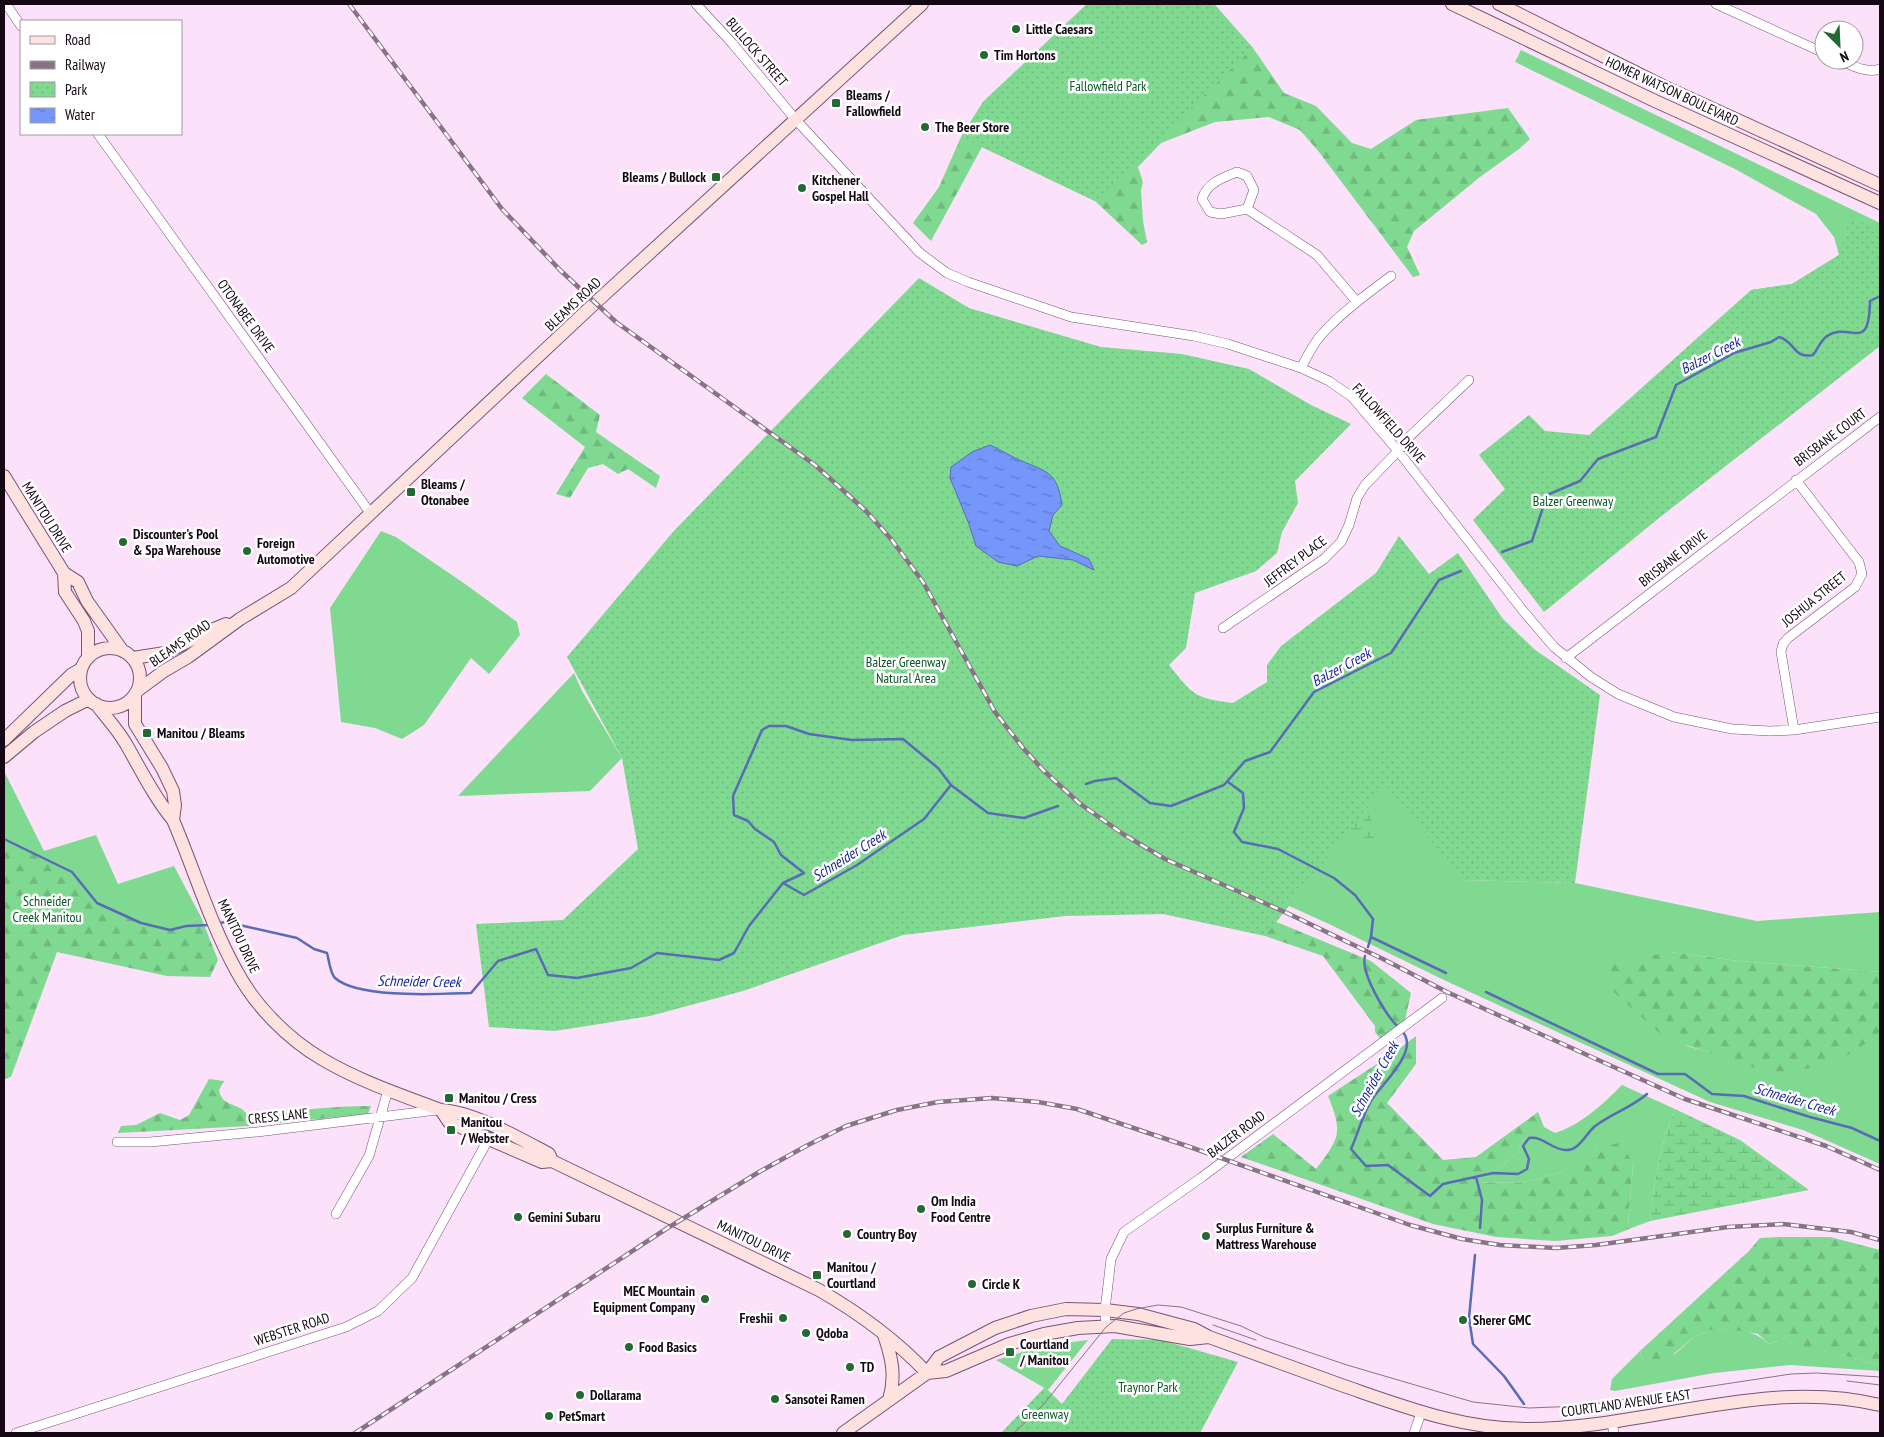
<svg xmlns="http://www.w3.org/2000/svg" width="1884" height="1437" viewBox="0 0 1884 1437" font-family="'PT Sans Narrow',sans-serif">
  <defs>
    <pattern id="forest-firs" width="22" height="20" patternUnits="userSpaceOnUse" patternTransform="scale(1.25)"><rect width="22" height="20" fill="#80d990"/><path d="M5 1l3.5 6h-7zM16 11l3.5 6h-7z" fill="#6eb97b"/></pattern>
    <pattern id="wetland-marsh" width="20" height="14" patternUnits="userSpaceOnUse" patternTransform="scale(1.25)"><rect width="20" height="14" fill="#80d990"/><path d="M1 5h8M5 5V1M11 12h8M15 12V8" fill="none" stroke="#6eb97b"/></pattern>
    <pattern id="park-dots" width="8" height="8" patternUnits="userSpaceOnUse" patternTransform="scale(1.25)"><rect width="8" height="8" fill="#80d990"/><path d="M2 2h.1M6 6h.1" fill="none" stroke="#6eb97b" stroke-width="1.8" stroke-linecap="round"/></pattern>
    <pattern id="water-ripples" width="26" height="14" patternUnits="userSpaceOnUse" patternTransform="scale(1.25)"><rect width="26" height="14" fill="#7597fb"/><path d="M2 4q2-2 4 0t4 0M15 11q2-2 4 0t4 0" fill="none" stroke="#5f79ca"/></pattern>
  </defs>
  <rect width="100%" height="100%" fill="#fbe1f9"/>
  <path fill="#80d990" d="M1521 50 1880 223V274L1800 291 1751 290 1792 284 1839 255 1834 237 1816 214 1735 169 1515 62Z
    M381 531 396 537 468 586 517 622 520 635 489 674 471 658 424 725 402 739 375 728 341 722 330 608Z
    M1480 649 1463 880 1575 883 1757 921 1880 912V972L1739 961 1670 952 1687 1046 1721 1056 1878 1035 1880 1034V1164L1803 1130 1710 1102 1446 981 1331 925 1245 886 1095 751Z
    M574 673 582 691 622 758 590 791 458 796Z
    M4 771 44 851 96 835 118 884 174 866 201 917 170 930 141 923 97 903 72 872 4 839Z
    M1622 1085 1675 1109C1660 1145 1654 1182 1650 1221L1629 1229 1628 1225 1633 1164 1597 1149 1585 1162 1562 1172 1521 1183 1472 1182 1492 1173 1517 1154 1524 1139 1530 1137H1538V1112L1544 1127 1555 1133C1581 1125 1603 1104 1622 1085Z
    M1714 1329C1737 1330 1751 1328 1769 1344L1786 1338 1796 1350C1826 1348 1852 1357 1880 1366V1371L1790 1365 1714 1373 1615 1391 1610 1390 1612 1379 1640 1351 1643 1361 1675 1354 1695 1336Z
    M1088 1340 1048 1390 996 1360 1042 1346Z"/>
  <path fill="url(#forest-firs)" d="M1087 4H1214L1253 48 1284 93 1316 106 1352 143 1371 149 1416 120 1508 108 1530 139 1519 149 1480 177 1414 231 1407 247 1420 275 1413 277 1319 152 1300 130 1269 117 1215 122 1161 143 1138 167 1143 182 1141 190 1143 221 1147 242 1142 245 1095 201 982 147 931 241 913 223 939 187 961 137 983 102Z
    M546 374 600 415 596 432 660 476 656 488 628 469 618 474 603 464 588 468 570 498 556 494 585 447 522 398Z
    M4 839 72 872 97 903 141 923 170 930 201 917 218 960 210 977 167 976 57 952 11 1077 4 1079Z
    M1267 918 1371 961 1411 993 1405 1020 1381 1040 1375 1032V1026L1323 956 1265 936 1253 926Z
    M1670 952 1739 961 1880 972V1034L1832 1065 1773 1074 1665 1038 1608 987 1610 963Z
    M1416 1036V1064L1387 1103 1443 1160 1476 1157 1538 1112V1138L1530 1137 1524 1139 1517 1154 1492 1173 1473 1182 1521 1183 1562 1172 1585 1161 1597 1149 1621 1142 1633 1164 1628 1225 1629 1229 1612 1236 1555 1241 1496 1237 1433 1224 1241 1157 1273 1134 1316 1169C1323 1160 1337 1143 1337 1131 1338 1120 1332 1106 1328 1096L1392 1054Z
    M209 1079 224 1081 219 1090C222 1105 233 1103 243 1110 246 1113 249 1117 251 1120 289 1110 332 1106 371 1106L368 1114 248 1126 118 1133 121 1126 136 1125 160 1113 180 1120 189 1115Z
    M1779 1237H1830L1880 1250V1366C1852 1357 1826 1348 1796 1351L1786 1338 1769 1344 1758 1334 1742 1331 1714 1329 1695 1336 1656 1369 1643 1361 1640 1351 1749 1251 1760 1238Z"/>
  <path fill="url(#wetland-marsh)" d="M1356 788 1378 833 1375 839 1363 844 1330 811Z
    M1675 1109 1740 1140 1809 1190 1650 1221C1654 1182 1660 1145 1675 1109Z"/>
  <path fill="url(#park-dots)" d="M1087 4H1214L1253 48 1095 201 961 137 983 102Z
    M1850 217 1880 230V346L1659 518 1544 612 1473 520 1505 489 1479 455 1529 415 1545 431 1589 435 1751 290 1792 284 1839 255Z
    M919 278 969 308 1101 347 1182 354 1249 369 1311 405 1351 424 1295 481 1298 503 1282 532 1277 553 1256 571 1195 593 1186 648 1169 665C1193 695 1194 698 1233 703L1267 682V665L1281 646 1376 573 1399 536 1429 574 1458 553 1503 619 1534 649 1600 695 1575 883 1463 880 1385 785 1265 936 1163 914 1065 916 903 935 743 991 650 1016 555 1031 489 1027 476 924 563 920 638 849 622 758 567 657 673 532Z
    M1112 1339 1161 1340 1238 1362 1200 1433H1001L1045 1387 1062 1404Z"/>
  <path fill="url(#water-ripples)" stroke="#586cb6" d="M990 445C999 449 1007 454 1015 458 1045 472 1057 469 1062 505L1053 515 1049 531 1060 546 1089 559 1094 570 1073 560 1038 556 1017 566 998 562 976 546 969 524 950 478 951 467 972 452Z"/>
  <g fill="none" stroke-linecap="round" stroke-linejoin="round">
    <path stroke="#586cb6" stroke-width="2.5" d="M1502 552 1532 541 1547 495 1580 481 1598 459 1656 437 1676 385 1734 353 1771 342 1779 337C1795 341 1793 359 1813 355 1818 349 1820 341 1827 336 1851 321 1869 355 1870 301L1880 296
      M1228 782 1243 793 1244 808 1234 832 1242 842 1278 849 1334 878 1355 895 1373 919 1371 937 1368 947
      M1086 784 1095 781 1116 778 1150 803 1171 806 1224 785 1245 761 1270 752 1314 692 1391 653 1439 580 1461 571
      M4 839 72 872 97 903 141 923 170 930 186 926 209 925
      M783 883 804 895 857 865 924 819 951 785
      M219 923 226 922 297 938 314 949 327 953C329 960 330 973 335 978 359 999 439 994 471 993L498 961 536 949 548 975 577 978 631 968 657 953 719 960 734 953 749 926 783 883 804 873 781 855 774 842 755 829 748 821 734 815 733 796 762 730 769 726H786L809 734 852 740 903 739 938 768 951 785 988 813 1024 818 1058 806
      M1371 937 1446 973
      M1365 956C1360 973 1386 1015 1398 1027
      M1486 992 1658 1074H1685L1712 1094 1744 1096 1810 1117 1852 1128 1880 1141
      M1402 1031C1421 1051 1380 1085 1371 1101 1362 1116 1358 1134 1351 1149L1366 1166 1388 1165 1430 1196 1443 1184 1493 1173 1518 1174 1527 1169 1529 1159 1523 1146 1529 1138C1543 1136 1551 1149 1565 1150 1579 1151 1585 1135 1594 1127 1610 1114 1631 1108 1647 1094
      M1476 1177 1482 1200 1480 1228
      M1475 1255 1469 1318 1473 1344 1504 1376 1524 1404"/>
    <g stroke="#785476" stroke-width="10">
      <path id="street" d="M6 4 21 26
        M696 4 732 43 796 120 920 253 947 273 968 282 1071 317 1194 336 1228 344 1301 368 1329 381 1352 397 1398 451 1524 612 1554 647 1591 677 1618 694 1674 717 1732 729 1770 731 1794 730 1880 717
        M1716 4 1824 53
        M1839 60C1851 65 1867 74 1880 69
        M98 134 371 514
        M1247 209 1254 190 1247 176 1237 172C1222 178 1207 183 1202 199L1210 212 1221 214 1247 209 1317 255 1357 302
        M1301 368C1307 356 1313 344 1322 334 1342 312 1367 294 1391 276
        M1223 628 1324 559 1341 542 1349 525 1357 498 1365 485 1398 451 1409 437 1469 380
        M1566 658 1880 417
        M1794 730 1781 652 1783 644 1788 638 1855 587 1862 574 1859 562 1796 480
        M117 1142H150L257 1132 437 1110
        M336 1214 369 1156 388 1090
        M1106 1327 1105 1310 1111 1259 1124 1232 1202 1177 1442 998
        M1612 1423 1614 1433
        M16 1433 346 1327 378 1311 412 1278 489 1138
        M1414 1433 1421 1413"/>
    </g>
    <g stroke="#785476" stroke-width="14">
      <path id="secondary" d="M1452 4 1655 101 1880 203
        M1499 4 1663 86 1880 185
        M4 476 64 573 78 582 87 601 122 650
        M64 573 65 592 84 621 88 631V657
        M80 678a30 30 0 1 1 60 0a30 30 0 1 1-60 0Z
        M133 658 165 653 209 631 226 624
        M137 691 164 671 188 657 240 619 291 588 595 303 922 4
        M135 694V724L162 768 173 791 175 805 173 820
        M96 704C106 717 118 730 126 744 141 770 154 797 173 820 194 869 210 923 236 970 255 1006 288 1039 322 1059 359 1081 401 1095 441 1110 474 1112 519 1138 549 1154L552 1161
        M4 740 71 675 81 669
        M4 757 34 732 65 711 89 699
        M441 1110 449 1122 542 1162 552 1161 819 1290C859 1313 895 1339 927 1373
        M884 1335C892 1358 896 1376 889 1400
        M927 1373 946 1371 1009 1344 1044 1334 1078 1328 1115 1326 1190 1339 1209 1337
        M843 1433 927 1373 939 1357 995 1328 1031 1316 1066 1309 1105 1310 1138 1314 1194 1329 1209 1337C1254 1353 1299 1370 1344 1386 1405 1407 1462 1429 1527 1429 1645 1429 1763 1377 1880 1405"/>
    </g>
    <use href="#street" stroke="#fff" stroke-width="9"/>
    <use href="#secondary" stroke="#fde2df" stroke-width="12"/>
    <path stroke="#887486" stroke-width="1" d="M1213 1325 1256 1340
      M1847 1381 1880 1385
      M1014 1433 1043 1405 1106 1327 1124 1313 1136 1309 1158 1305 1181 1307 1241 1326 1264 1337 1347 1365 1473 1402 1529 1408 1580 1406 1791 1374 1817 1373 1880 1377"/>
    <g stroke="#887486" stroke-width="4.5">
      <path id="rail" d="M349 4 502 209 560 270 616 322 815 465 866 511 891 539 923 582 995 712 1023 748 1043 770 1079 803 1123 834 1165 859 1287 913 1385 960 1447 992 1685 1099 1826 1146 1880 1170
        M355 1433 666 1229 759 1172 808 1145 846 1126 897 1110 938 1102 992 1098 1038 1102 1077 1109 1190 1147 1410 1225 1462 1239 1500 1245 1556 1248 1596 1245 1728 1227 1783 1224 1851 1232 1880 1240"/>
    </g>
    <use href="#rail" stroke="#fff" stroke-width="2.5" stroke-dasharray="8" stroke-linecap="butt"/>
  </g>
  <g fill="#236934" stroke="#fff" stroke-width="2">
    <circle cx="1016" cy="29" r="5"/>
    <circle cx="984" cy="55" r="5"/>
    <rect x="831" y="98" width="10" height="10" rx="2.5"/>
    <circle cx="925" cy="127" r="5"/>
    <rect x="711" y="172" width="10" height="10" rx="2.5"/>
    <circle cx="802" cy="188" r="5"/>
    <rect x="406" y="487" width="10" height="10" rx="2.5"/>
    <circle cx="123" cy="542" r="5"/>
    <circle cx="247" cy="551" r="5"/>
    <rect x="142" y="728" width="10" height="10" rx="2.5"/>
    <rect x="444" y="1093" width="10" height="10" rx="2.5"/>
    <rect x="446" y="1125" width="10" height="10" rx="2.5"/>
    <circle cx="921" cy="1209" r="5"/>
    <circle cx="518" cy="1217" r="5"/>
    <circle cx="847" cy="1234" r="5"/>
    <circle cx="1206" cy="1236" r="5"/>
    <rect x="812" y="1270" width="10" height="10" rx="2.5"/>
    <circle cx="972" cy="1284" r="5"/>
    <circle cx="705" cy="1299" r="5"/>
    <circle cx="783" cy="1318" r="5"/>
    <circle cx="1463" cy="1320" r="5"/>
    <circle cx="806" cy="1333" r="5"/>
    <circle cx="629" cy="1347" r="5"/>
    <rect x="1005" y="1347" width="10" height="10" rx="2.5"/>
    <circle cx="850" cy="1367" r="5"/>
    <circle cx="580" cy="1395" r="5"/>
    <circle cx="775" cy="1399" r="5"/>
    <circle cx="549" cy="1416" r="5"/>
  </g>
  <g text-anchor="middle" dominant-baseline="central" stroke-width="5" stroke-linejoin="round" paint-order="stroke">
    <g font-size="14" font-weight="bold" fill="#150714" stroke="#fff" text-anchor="start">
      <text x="1026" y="29">Little Caesars</text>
      <text x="994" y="55">Tim Hortons</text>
      <text x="846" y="95">Bleams /<tspan x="846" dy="16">Fallowfield</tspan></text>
      <text x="935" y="127">The Beer Store</text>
      <text x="706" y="177" text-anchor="end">Bleams / Bullock</text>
      <text x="812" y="180">Kitchener<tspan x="812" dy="16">Gospel Hall</tspan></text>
      <text x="421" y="484">Bleams /<tspan x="421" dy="16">Otonabee</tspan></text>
      <text x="133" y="534">Discounter's Pool<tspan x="133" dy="16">&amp; Spa Warehouse</tspan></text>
      <text x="257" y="543">Foreign<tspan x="257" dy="16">Automotive</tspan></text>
      <text x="157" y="733">Manitou / Bleams</text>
      <text x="459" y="1098">Manitou / Cress</text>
      <text x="461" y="1122">Manitou<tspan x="461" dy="16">/ Webster</tspan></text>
      <text x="931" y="1201">Om India<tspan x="931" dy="16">Food Centre</tspan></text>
      <text x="528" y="1217">Gemini Subaru</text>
      <text x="1216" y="1228">Surplus Furniture &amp;<tspan x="1216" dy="16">Mattress Warehouse</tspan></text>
      <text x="857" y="1234">Country Boy</text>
      <text x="827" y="1267">Manitou /<tspan x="827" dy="16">Courtland</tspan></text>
      <text x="982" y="1284">Circle K</text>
      <text x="695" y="1291" text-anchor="end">MEC Mountain<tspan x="695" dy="16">Equipment Company</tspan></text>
      <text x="773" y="1318" text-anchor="end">Freshii</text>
      <text x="1473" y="1320">Sherer GMC</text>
      <text x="816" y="1333">Qdoba</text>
      <text x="1020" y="1344">Courtland<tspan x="1020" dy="16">/ Manitou</tspan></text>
      <text x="639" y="1347">Food Basics</text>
      <text x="860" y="1367">TD</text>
      <text x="590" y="1395">Dollarama</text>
      <text x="785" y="1399">Sansotei Ramen</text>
      <text x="559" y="1416">PetSmart</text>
    </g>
    <g font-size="14" fill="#150714" stroke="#fff">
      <text transform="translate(757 52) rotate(49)">BULLOCK STREET</text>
      <text transform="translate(1672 91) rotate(25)">HOMER WATSON BOULEVARD</text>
      <text transform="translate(573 304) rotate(-43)">BLEAMS ROAD</text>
      <text transform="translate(246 316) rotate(54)">OTONABEE DRIVE</text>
      <text transform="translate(1389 423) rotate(48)">FALLOWFIELD DRIVE</text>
      <text transform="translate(1830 437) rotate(-37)">BRISBANE COURT</text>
      <text transform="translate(47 517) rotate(58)">MANITOU DRIVE</text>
      <text transform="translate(1673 558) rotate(-38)">BRISBANE DRIVE</text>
      <text transform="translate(1295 561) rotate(-37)">JEFFREY PLACE</text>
      <text transform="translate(1814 599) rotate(-39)">JOSHUA STREET</text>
      <text transform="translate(180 643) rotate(-35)">BLEAMS ROAD</text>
      <text transform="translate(239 936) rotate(65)">MANITOU DRIVE</text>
      <text transform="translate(278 1116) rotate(-6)">CRESS LANE</text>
      <text transform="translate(1236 1134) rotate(-37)">BALZER ROAD</text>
      <text transform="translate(754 1241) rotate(26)">MANITOU DRIVE</text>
      <text transform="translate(292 1329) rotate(-18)">WEBSTER ROAD</text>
      <text transform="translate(1626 1403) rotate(-8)">COURTLAND AVENUE EAST</text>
    </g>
    <g font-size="14" fill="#095723" stroke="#fff">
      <text x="1108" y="86">Fallowfield Park</text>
      <text x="1573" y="501">Balzer Greenway</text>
      <text x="906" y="662">Balzer Greenway<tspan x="906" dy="16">Natural Area</tspan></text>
      <text x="47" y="901">Schneider<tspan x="47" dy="16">Creek Manitou</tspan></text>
      <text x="1148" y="1387">Traynor Park</text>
      <text x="1045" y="1414">Greenway</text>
    </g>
    <g font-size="15" font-style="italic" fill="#1a289a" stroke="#fff">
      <text transform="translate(1710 355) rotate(-27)">Balzer Creek</text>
      <text transform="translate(1341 667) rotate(-28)">Balzer Creek</text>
      <text transform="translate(849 855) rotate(-32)">Schneider Creek</text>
      <text transform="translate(419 981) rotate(1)">Schneider Creek</text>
      <text transform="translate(1374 1079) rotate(-61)">Schneider Creek</text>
      <text transform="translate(1795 1099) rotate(16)">Schneider Creek</text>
    </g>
  </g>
  <rect width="1884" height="1437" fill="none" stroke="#150714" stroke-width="10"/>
  <rect x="20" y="20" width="162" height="115" fill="#ffffff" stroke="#a19ca1"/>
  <rect x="30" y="36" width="25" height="8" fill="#fde2df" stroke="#a19ca1"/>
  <text x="65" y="45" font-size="15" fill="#150714">Road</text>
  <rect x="30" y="61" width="25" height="8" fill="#887486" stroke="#a19ca1"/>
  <text x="65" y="70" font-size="15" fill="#150714">Railway</text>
  <rect x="30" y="82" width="25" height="15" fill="url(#park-dots)" stroke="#a19ca1"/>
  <text x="65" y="95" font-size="15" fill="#150714">Park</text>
  <rect x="30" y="108" width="25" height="15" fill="url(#water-ripples)" stroke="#a19ca1"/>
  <text x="65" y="120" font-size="15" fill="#150714">Water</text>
  <g transform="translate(1839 45) rotate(156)"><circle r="24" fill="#ffffff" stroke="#a19ca1"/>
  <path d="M0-4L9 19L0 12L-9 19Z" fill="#236934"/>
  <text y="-8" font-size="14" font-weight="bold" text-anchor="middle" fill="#150714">N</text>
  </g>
</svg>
